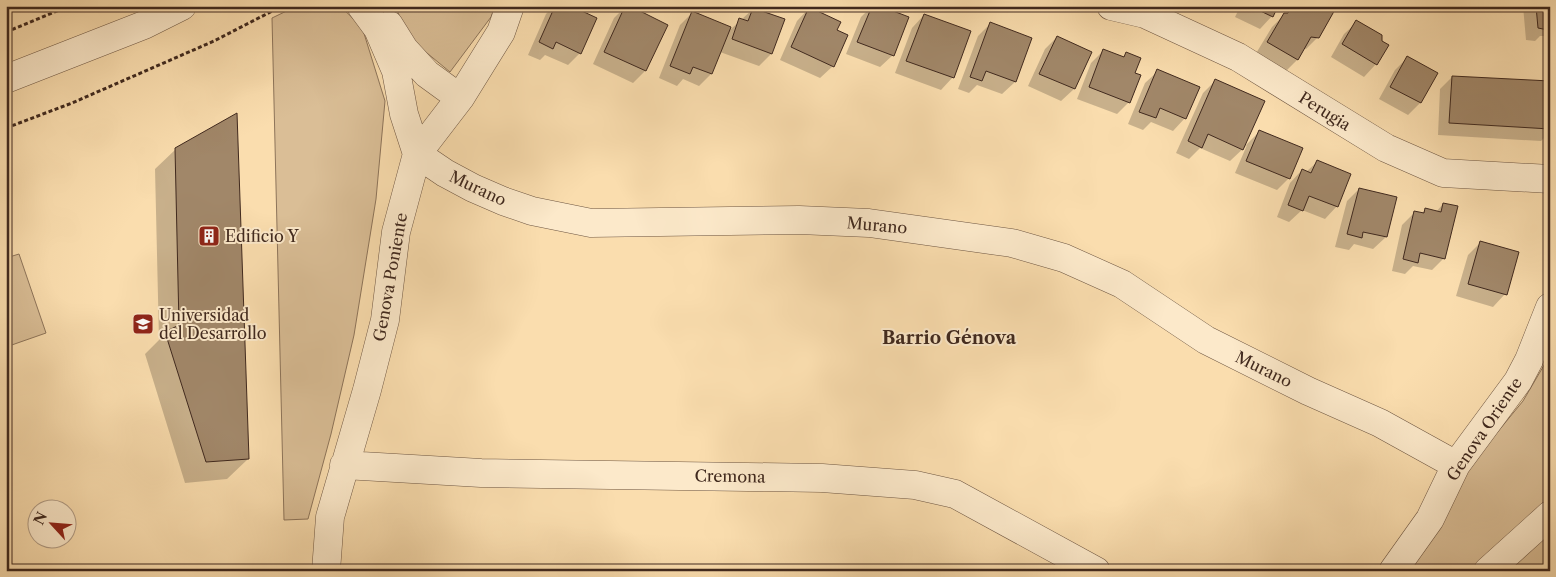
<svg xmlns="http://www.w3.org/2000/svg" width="1556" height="577" viewBox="0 0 1556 577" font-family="'Libre Caslon Text',serif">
  <rect width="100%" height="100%" fill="#faddae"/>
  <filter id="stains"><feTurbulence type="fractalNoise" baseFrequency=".004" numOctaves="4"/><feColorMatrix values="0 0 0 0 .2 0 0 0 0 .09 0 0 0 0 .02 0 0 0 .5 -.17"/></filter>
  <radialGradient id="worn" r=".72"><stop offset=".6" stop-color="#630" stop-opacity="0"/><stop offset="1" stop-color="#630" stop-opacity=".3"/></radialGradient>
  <path fill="#dabe96" stroke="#8d745a" d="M297 6H340L362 27 385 101 376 199 354 335 331 434 308 519 284 520 272 18Z
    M395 6H495L491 17 450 72 410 39Z
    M19 254 46 333 6 347V258Z
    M1550 355V571H1409L1425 550 1468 468 1523 401Z"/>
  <path fill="#0003" d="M554 6H567L580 53 568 65 545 55 540 60 528 55 546 14Z
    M626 6 667 25 645 71 633 83 593 64 614 18Z
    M872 6H876L893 55 880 67 846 54 861 17Z
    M1234 6H1277L1272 16 1260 29 1235 17 1239 9Z
    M1288 6H1336L1318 37 1306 49H1303L1297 60 1285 72 1255 55 1272 27 1282 17Z
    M1458 6H1479L1458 8Z
    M1523 6H1550V36H1540L1535 41 1526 40Z
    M809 8 836 31 833 66 820 78 780 60 797 21Z
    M753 9 771 54 759 66 720 52 711 74 699 86 683 79 677 86 659 78 680 25 692 13 731 29Z
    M924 15 953 77 941 90 895 73 912 28Z
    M1357 22 1376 64 1364 77 1331 57 1344 34Z
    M990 24 1031 39 1015 82 1002 94 977 85 969 93 958 89 978 36Z
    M1057 37 1090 52 1074 89 1061 101 1028 86 1045 49Z
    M1104 50 1122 58 1126 54 1134 74 1129 102 1117 114 1077 99 1091 63Z
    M1407 58 1436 73 1420 103 1408 115 1379 99 1395 70Z
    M1158 71 1185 118 1173 131 1151 122 1143 130 1128 124 1145 83Z
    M1452 77 1550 82V132L1541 141 1438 135 1440 89Z
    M1215 81 1243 148 1259 132 1289 178 1277 190 1235 173 1247 145 1230 161 1200 148 1189 159 1176 153 1203 93Z
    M176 149 248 459 227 479 185 483 145 354 159 340 155 169Z
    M1317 162 1337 206 1325 219 1302 210 1289 222 1277 217 1290 183 1302 170 1306 172Z
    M1359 189 1395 198 1386 237 1373 249 1354 244 1349 250 1335 247 1347 201Z
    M1443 204 1444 258 1432 270 1413 266 1405 274 1392 271 1402 225 1415 212 1421 214 1426 209 1436 212Z
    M1480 243 1505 294 1493 307 1456 296 1468 255Z"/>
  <path fill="#a18769" stroke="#40291e" d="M555 6H571L597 18 581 54 556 42 553 49 539 42Z
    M625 6H630L668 25 646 71 604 52Z
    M872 6H880L909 17 894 56 857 42Z
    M1250 6H1278L1273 17Z
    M1292 6H1337L1319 38 1311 37 1298 60 1267 42 1284 13H1288Z
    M1536 6H1550V26L1548 30 1538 28Z
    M809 7 841 22 837 30 848 35 834 67 791 47Z
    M753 8 785 19 772 54 732 39 739 18 748 21Z
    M692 11 731 27 712 74 693 67 690 74 670 66Z
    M924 14 971 31 954 78 906 61Z
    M1356 20 1382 35V41L1389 45 1377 65 1342 44Z
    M990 22 1032 38 1016 82 986 71 982 81 970 77Z
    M1057 36 1092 52 1075 89 1039 74Z
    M1103 49 1124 57 1126 52 1141 58 1135 73 1141 75 1130 103 1089 87Z
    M1407 56 1438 73 1421 103 1390 87Z
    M1157 69 1200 87 1186 119 1160 108 1156 118 1139 112Z
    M1452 76 1550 81V129L1449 123Z
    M1215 79 1265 101 1243 150 1208 134 1202 148 1188 141Z
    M237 113 249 459 206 462 165 332 179 325 175 148Z
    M1259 130 1303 148 1290 179 1246 161Z
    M1317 160 1351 174 1338 207 1309 196 1303 211 1288 205 1302 169 1311 173Z
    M1359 188 1397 197 1387 237 1363 232 1362 238 1347 234Z
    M1443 203 1458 206 1445 259 1420 253 1418 263 1403 259 1414 211 1424 213 1425 208 1441 212Z
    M1480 241 1519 252 1507 295 1468 284Z"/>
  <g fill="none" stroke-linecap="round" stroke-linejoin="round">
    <g stroke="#6e5642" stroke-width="29">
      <path id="minor" d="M361 6 378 29 396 71 404 114 417 154 445 173 473 188 503 201 532 211 591 223 799 220 869 223 1012 243 1064 258 1122 284 1206 340 1308 391 1380 423 1456 465
        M1111 6 1145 14 1238 57 1386 148 1443 173 1550 179
        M389 25 404 49 427 74 460 98
        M6 79 144 25 182 6
        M344 465 481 473 822 478 915 485 955 494 1096 571
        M326 571 330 517 367 390 385 320 396 232 417 154 460 98 501 32 510 6
        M1393 571 1430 519 1456 465 1518 381 1529 360 1550 307
        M1488 571 1550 515"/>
    </g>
    <path stroke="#40291e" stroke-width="3" stroke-dasharray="4 2.5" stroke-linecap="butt" d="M6 32 69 6
      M6 128 72 103 214 41 282 6"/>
    <use href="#minor" stroke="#fce9ca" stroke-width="28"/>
  </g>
  <defs>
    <g id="building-square" transform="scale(1.125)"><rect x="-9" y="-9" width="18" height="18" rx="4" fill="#8f2418" stroke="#fce9ca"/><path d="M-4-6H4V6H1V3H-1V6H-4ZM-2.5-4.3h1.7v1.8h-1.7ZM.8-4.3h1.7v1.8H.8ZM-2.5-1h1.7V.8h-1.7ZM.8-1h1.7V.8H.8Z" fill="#fff"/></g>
    <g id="university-square" transform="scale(1.125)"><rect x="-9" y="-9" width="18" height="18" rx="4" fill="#8f2418" stroke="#fce9ca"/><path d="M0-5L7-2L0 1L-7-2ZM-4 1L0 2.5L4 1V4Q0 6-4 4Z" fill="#fff"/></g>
  </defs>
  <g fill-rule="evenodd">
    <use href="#building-square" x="209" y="236"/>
    <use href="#university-square" x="143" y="324"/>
  </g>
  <g text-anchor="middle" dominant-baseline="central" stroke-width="4" stroke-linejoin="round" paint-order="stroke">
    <g font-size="16" fill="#40291e" stroke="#fce9ca">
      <text transform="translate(1325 111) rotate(32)">Perugia</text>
      <text transform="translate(478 188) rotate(25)">Murano</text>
      <text transform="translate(877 225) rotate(5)">Murano</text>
      <text transform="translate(390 277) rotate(-80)">Genova Poniente</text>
      <text transform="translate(1264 369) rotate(26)">Murano</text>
      <text transform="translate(1484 429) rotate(-56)">Genova Oriente</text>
      <text transform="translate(730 476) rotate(1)">Cremona</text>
    </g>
    <g font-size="16" fill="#40291e" stroke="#fce9ca" text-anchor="start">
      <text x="225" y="236">Edificio Y</text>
      <text x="159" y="315">Universidad<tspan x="159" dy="18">del Desarrollo</tspan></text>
    </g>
    <g font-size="18" font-weight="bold" fill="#40291e" stroke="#fce9ca">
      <text x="949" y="338">Barrio Génova</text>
    </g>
  </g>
  <rect width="1556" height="577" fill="none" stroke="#faddae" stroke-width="25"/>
  <rect x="8" y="8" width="1541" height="562" fill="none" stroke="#40291e" stroke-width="2.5"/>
  <rect x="12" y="12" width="1531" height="552" fill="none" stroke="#40291e"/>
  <g transform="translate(52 524) rotate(296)"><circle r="24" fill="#fce9ca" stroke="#b19c85"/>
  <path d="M0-4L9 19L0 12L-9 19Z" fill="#8f2418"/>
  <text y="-8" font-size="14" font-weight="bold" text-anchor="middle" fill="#40291e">N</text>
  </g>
  <rect width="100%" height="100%" filter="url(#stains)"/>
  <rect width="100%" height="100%" fill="url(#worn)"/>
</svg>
